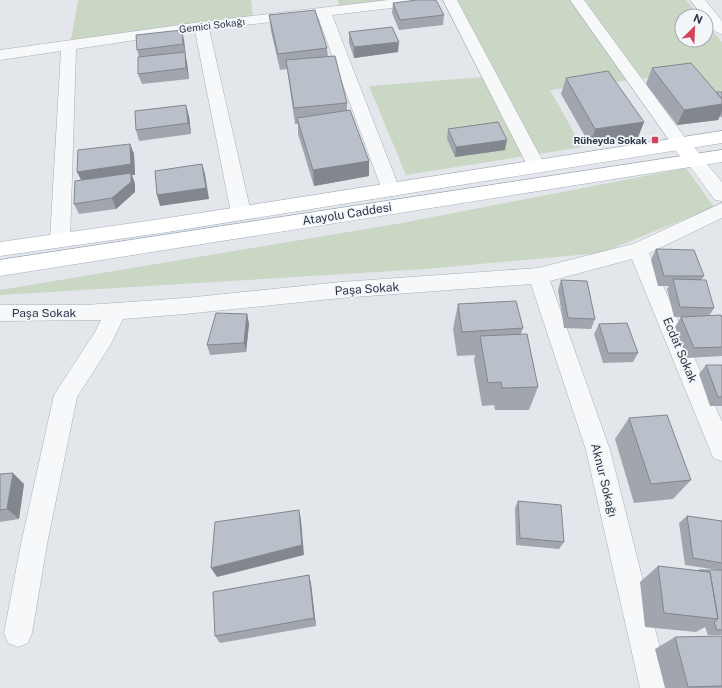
<svg xmlns="http://www.w3.org/2000/svg" width="722" height="688" viewBox="0 0 722 688" font-family="'Public Sans',sans-serif">
  <rect width="100%" height="100%" fill="#e3e7ec"/>
  <path fill="#c9d7c4" d="M78 0H251L253 17 71 40Z
    M338 0H399L339 8Z
    M455 0H686L700 16H682V40H706V23L722 42V95L709 97 690 73 550 90 582 147 406 175 369 86 496 76Z
    M686 168 714 207 601 253 426 269 0 295V290L402 223Z"/>
  <g fill="none" stroke-linecap="round" stroke-linejoin="round">
    <g stroke="#a8aeb7" stroke-width="1">
      <path id="street" d="M388 0H432L430 3 425 4 332 15 400 190 398 195 391 196 384 195 382 190 318 17 209 29 251 213 248 218 241 220 234 218 231 213 195 31 76 49 70 240 67 245 60 247 53 245 50 240 61 51 0 60V50L201 22Z
        M443 0H457L546 167 543 171 537 173 531 171 528 167Z
        M570 0H584L686 139 689 143 686 147 680 149 674 147Z
        M690 0H705L722 21V34C715 33 706 24 706 16H703Z
        M694 154 700 156 722 182V201L715 200 685 160 688 156Z
        M722 203V218L649 253 722 422V461L713 458 710 450 632 259 550 281 610 450 670 688H640L586 450 531 284 341 298 185 314 123 319 111 344 77 397 47 544 32 633 28 643 18 647 8 643 4 633 21 544 54 395 95 332 101 320 0 321V305H84L116 303 185 298 341 282 538 268 633 244Z"/>
    </g>
    <g stroke="#a8aeb7" stroke-width="1">
      <path id="secondary" d="M680 137C690 140 698 151 703 160L700 164C686 168 678 154 671 143L674 139Z"/>
    </g>
    <g stroke="#a2acb9" stroke-width="1">
      <path id="primary" d="M722 131V143L168 232 0 256V242L168 218Z
        M722 150V162L0 276V260Z"/>
    </g>
    <use href="#street" fill="#f7f8fa" fill-rule="evenodd"/>
    <use href="#secondary" fill="#fff" fill-rule="evenodd"/>
    <use href="#primary" fill="#fff" fill-rule="evenodd"/>
  </g>
  <path fill="#a0a5ae" d="M393 3 444 15 443 25 399 30 392 13Z
    M269 15 327 48 328 57 347 103V111L369 161V176L314 186 298 134V124H295L287 69 280 70 271 31Z
    M349 32 398 52 354 58 349 43Z
    M184 40 185 55 187 63 189 79 142 84 138 74 139 57 137 50Z
    M652 68 716 92H722V118L720 116 718 120 677 125 646 84Z
    M566 78 644 122 638 137 590 145 561 94Z
    M189 116 191 134 139 141 136 130Z
    M448 129 505 150 455 157 447 139Z
    M130 144 134 154 135 175H132L135 184V192L116 209 79 214 74 204 81 180Z
    M656 249 704 276 701 280 714 308 709 316 722 318V356L687 358 675 327 681 317H674L667 289 669 286H658L651 260Z
    M561 280 595 319 591 329 564 328 558 290Z
    M458 304 523 328 521 334 538 387 529 410H495L494 405 482 406 474 360 475 355 457 356 453 329Z
    M247 314 249 324 246 352 210 355 207 345Z
    M599 324 638 353 633 362 603 363 594 334Z
    M706 365H722V406H710L699 374Z
    M629 418 691 480 673 499 634 503 615 439Z
    M0 474 24 484 19 519 0 522Z
    M518 501 564 542 559 549 516 545 515 508Z
    M687 516 722 521V635H708L705 627 696 632 645 627 640 582 658 566 698 571 699 570H718L685 565 679 523Z
    M309 575 311 584 316 626 220 643 215 636Z
    M722 636V688H665L655 649 675 637Z"/>
  <path fill="#82868d" d="M182 30 184 40 186 55 183 44Z
    M399 42 398 52 354 58V47Z
    M185 52 187 63 189 79 186 68Z
    M722 104V111L718 120 677 125 684 110Z
    M186 105 189 116 191 134 188 123Z
    M644 122 638 137 590 145 595 129Z
    M507 140 505 150 455 157 456 147Z
    M130 144 134 154 135 175H132L135 184V192L116 209 112 198 82 182 77 172Z
    M369 161V176L314 186 313 170Z
    M202 164 205 174 209 199 160 206 157 195Z
    M247 314 249 324 246 352 244 343Z
    M13 473 24 484 19 519 7 509Z
    M299 510 301 520 304 555 217 577 211 568Z
    M309 575 311 584 316 626 314 618Z"/>
  <path fill="#bac0ca" stroke="#82868d" d="M417 0H436L444 15 400 20 393 3Z
    M315 10 327 48 278 54 269 15Z
    M392 27 399 42 354 47 349 32Z
    M182 30 183 44 137 50 136 35Z
    M185 52 186 68 138 74V57Z
    M335 56 347 103 294 108 286 60Z
    M691 63 722 99V104L684 110 652 68Z
    M608 71 644 122 595 129 566 78Z
    M716 92H722V99Z
    M186 105 188 123 136 130 135 111Z
    M350 110 369 161 313 170 297 118Z
    M498 122 507 140 456 147 448 129Z
    M130 144 131 164 77 172 78 150Z
    M202 164 206 188 157 195 155 171Z
    M131 173V182L112 198 74 204 75 181Z
    M656 249 694 250 704 276H664Z
    M673 279 706 280 714 308 680 307Z
    M561 280 587 281 595 319 568 318Z
    M516 301 523 328 462 332 458 304Z
    M216 313 247 314 244 343 207 345Z
    M721 315 722 318V347L694 348 681 317Z
    M627 323 638 353H608L599 324Z
    M527 334 538 387 502 388 501 382 488 383 480 336Z
    M706 365H722V397H718Z
    M667 415 691 480 651 484 629 418Z
    M13 473 7 509 0 510V474Z
    M518 501 561 505 564 542 520 538Z
    M299 510 302 545 211 568 215 522Z
    M687 516 722 521V563L693 558Z
    M658 566 710 572 718 619 664 613Z
    M699 570H722V630H717L714 622 718 619 710 572 700 571Z
    M309 575 314 618 215 636 213 592Z
    M722 636V686L688 687 675 637Z"/>
  <rect fill="#d7425d" stroke="#f3f6f9" stroke-width="1.5" x="651" y="136" width="8" height="8" rx="2"/>
  <g text-anchor="middle" dominant-baseline="central" stroke-width="3.5" stroke-linejoin="round" paint-order="stroke">
    <g font-size="10" fill="#2a3546" stroke="#f3f6f9">
      <text transform="translate(212 25) rotate(-7)">Gemici Sokağı</text>
    </g>
    <g font-size="10" font-weight="bold" fill="#2a3546" stroke="#f3f6f9" text-anchor="end">
      <text x="647" y="140">Rüheyda Sokak</text>
    </g>
    <g font-size="12" fill="#2a3546" stroke="#f3f6f9">
      <text transform="translate(347 214) rotate(-9)">Atayolu Caddesi</text>
      <text transform="translate(367 289) rotate(-4)">Paşa Sokak</text>
      <text x="44" y="313">Paşa Sokak</text>
      <text transform="translate(680 350) rotate(67)">Ecdat Sokak</text>
      <text transform="translate(604 480) rotate(76)">Aknur Sokağı</text>
    </g>
  </g>
  <g transform="translate(694 28) rotate(24)"><circle r="19" fill="#f3f6f9" stroke="#a3a9b1"/>
  <path d="M0-3L7 15L0 10L-7 15Z" fill="#d7425d"/>
  <text y="-6" font-size="11" font-weight="bold" text-anchor="middle" fill="#2a3546">N</text>
  </g>
</svg>
